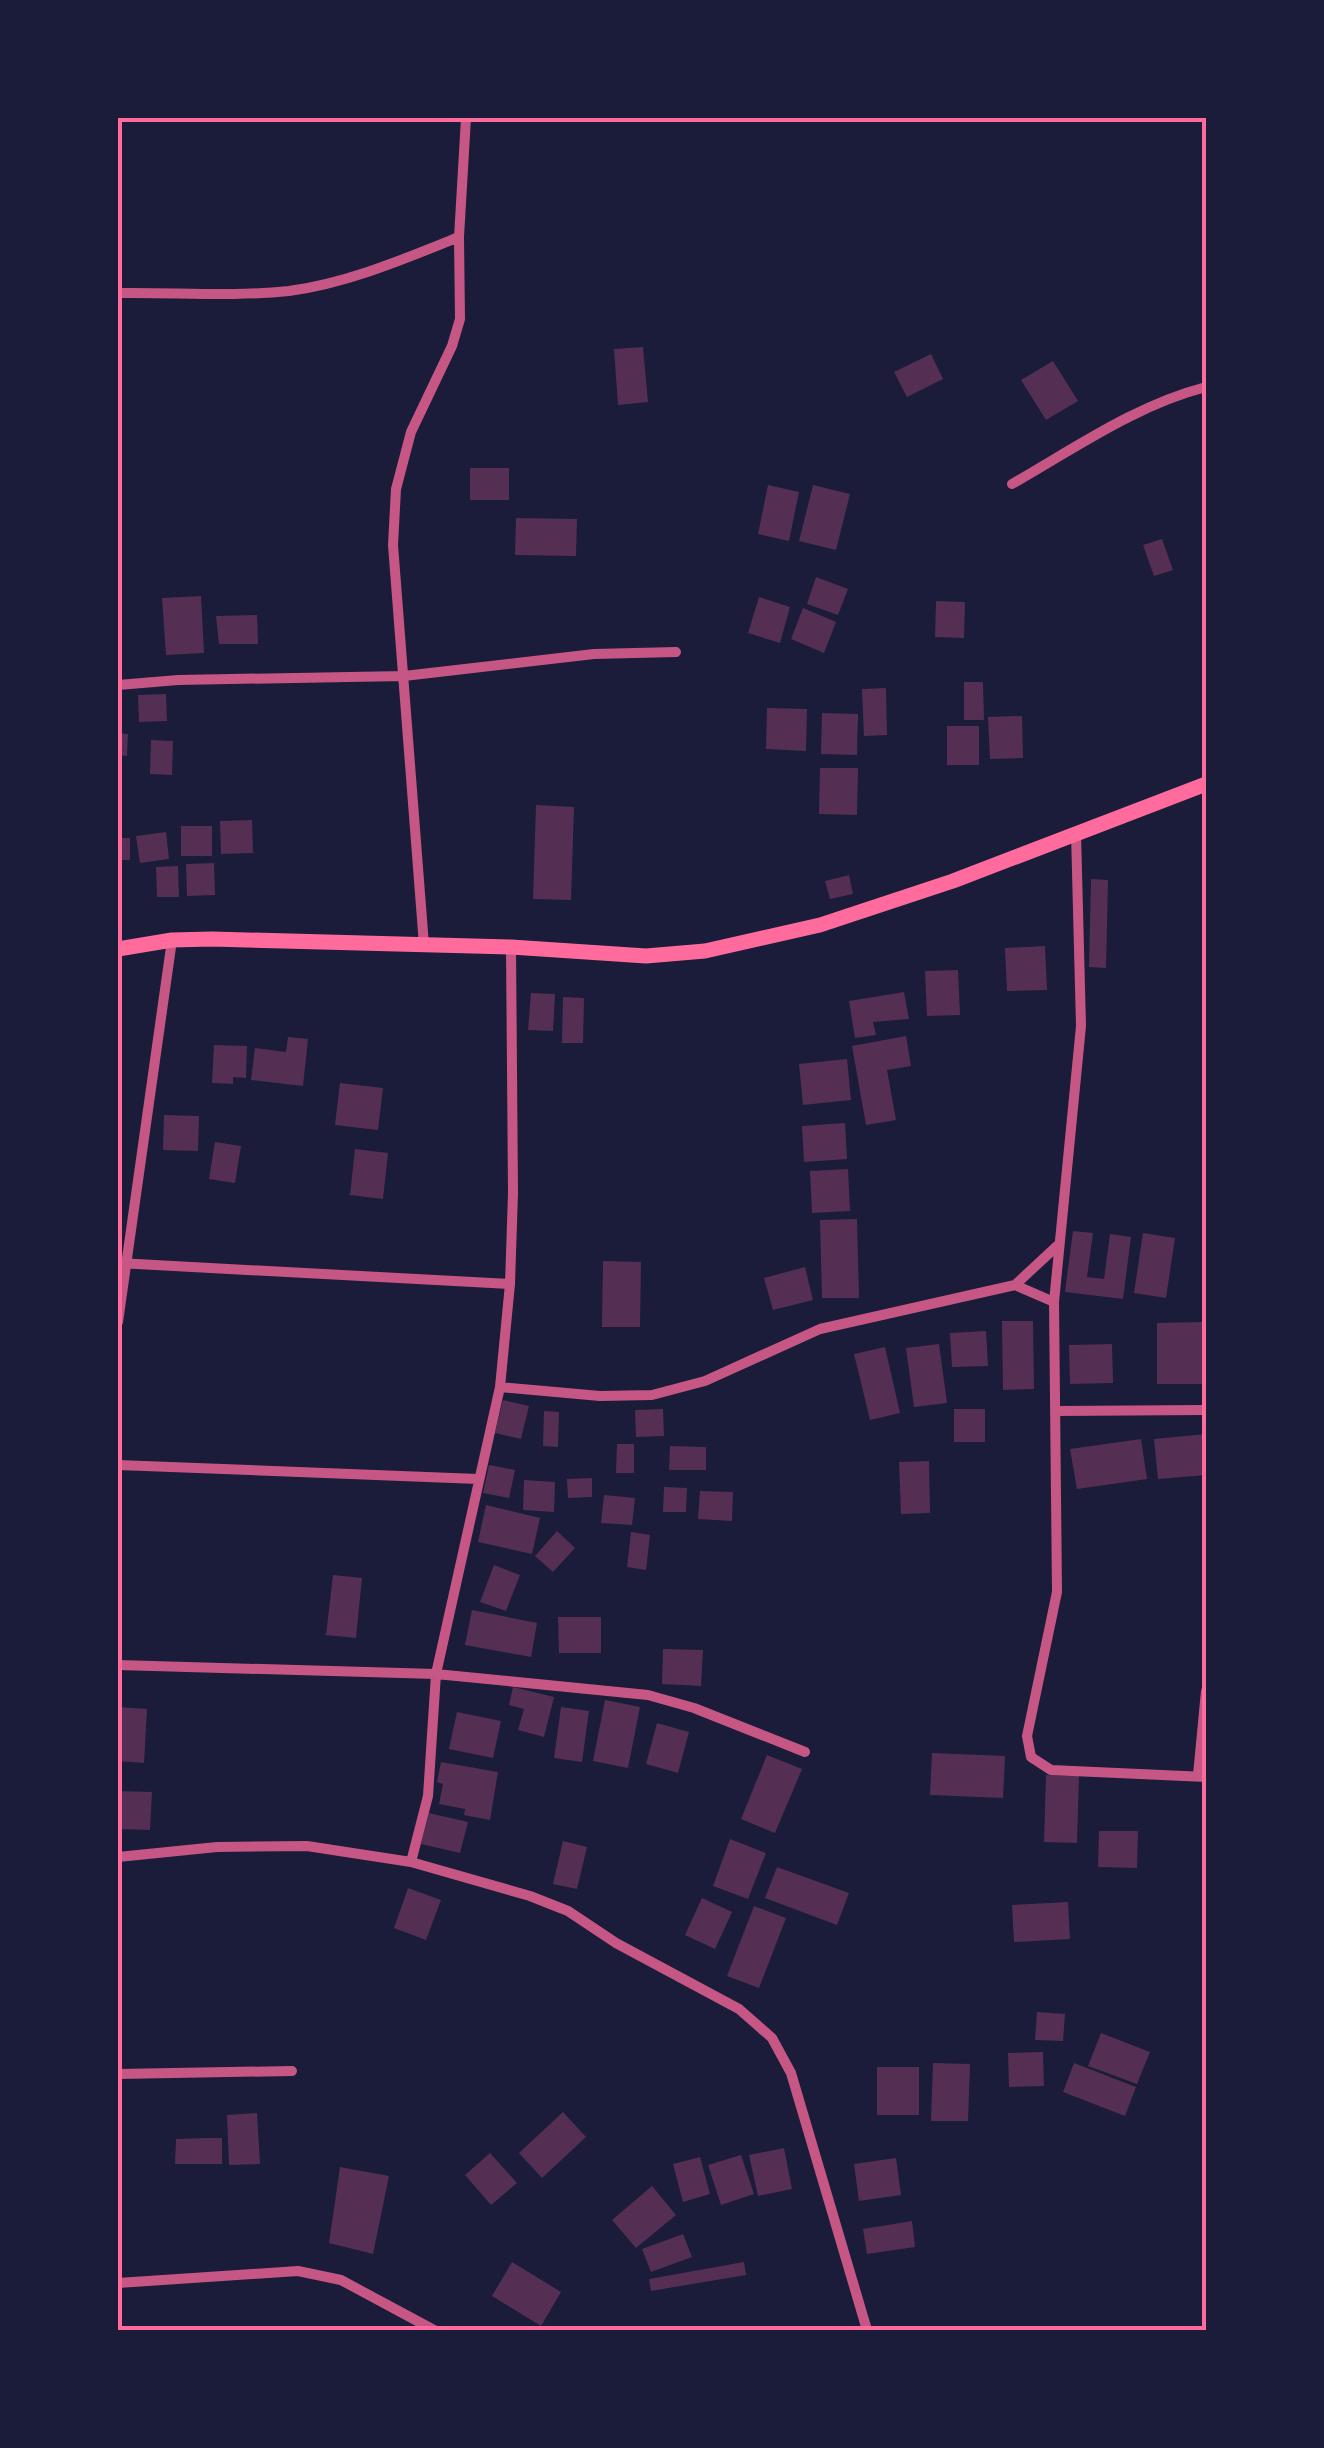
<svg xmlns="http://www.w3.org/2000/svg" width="1324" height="2448" viewBox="0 0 1324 2448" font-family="Raleway,sans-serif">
  <rect width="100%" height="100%" fill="#1b1b3a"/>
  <path fill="#542f53" d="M643 347 648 402 618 405 614 349Z
    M931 354 943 379 907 397 894 372Z
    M1053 361 1078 401 1046 420 1021 380Z
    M470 468H509V500H470Z
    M768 485 799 492 789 541 758 534Z
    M813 485 850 494 836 550 799 541Z
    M516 518 577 519 576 556 515 555Z
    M1162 539 1173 570 1154 576 1143 545Z
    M816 577 848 589 838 615 807 604Z
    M201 596 204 653 166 655 162 598Z
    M759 597 790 607 780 643 748 633Z
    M936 601 965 602 964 638 935 637Z
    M803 608 836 622 824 653 791 639Z
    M257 615 258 644H219L216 616Z
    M964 682H983L984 720H964Z
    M886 688 887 735 864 736 862 689Z
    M166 694 167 721 139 722 138 695Z
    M767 708 807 709 806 751 766 749Z
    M822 713 858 714 857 755 821 754Z
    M1022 716 1023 758 990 759 988 717Z
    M947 726H979V765H947Z
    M118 733 128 734 127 756 118 755Z
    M151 740 173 741 172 775 150 774Z
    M820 768H858L857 815 819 814Z
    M536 805 574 807 571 900 533 899Z
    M252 820 253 853 221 854 220 821Z
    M181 826H212V856H181Z
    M166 832 169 859 140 863 136 836Z
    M118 838H130V860H118Z
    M214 863 215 895 187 896 186 864Z
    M178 866 179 897H157L156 867Z
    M849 875 853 894 830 899 825 881Z
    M1091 879 1108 880 1106 968 1089 967Z
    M1045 946 1047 990 1007 991 1005 948Z
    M958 970 960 1015 927 1016 925 971Z
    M904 992 909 1019 873 1022 876 1035 855 1038 849 1001Z
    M531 993 555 994 553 1031 528 1030Z
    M563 997 584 998 583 1043H562Z
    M906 1036 911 1066 887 1070 896 1120 866 1125 852 1046Z
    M288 1037 308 1039 303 1086 251 1080 255 1048 286 1052Z
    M214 1045 247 1046 246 1078 233 1077V1084L212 1083Z
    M847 1059 851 1100 803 1105 799 1064Z
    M340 1083 383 1088 378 1130 335 1125Z
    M164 1115 199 1116 198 1151 163 1150Z
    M845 1123 847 1159 804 1162 802 1126Z
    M215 1142 241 1146 235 1183 209 1179Z
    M355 1149 388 1153 383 1199 350 1195Z
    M848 1169 850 1211 812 1213 810 1171Z
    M857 1219 859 1298H822L820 1220Z
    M1073 1231 1093 1233 1087 1277 1104 1279 1110 1234 1131 1237 1123 1299 1065 1292Z
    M1143 1233 1175 1238 1166 1298 1134 1293Z
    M603 1261 641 1262 640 1327H602Z
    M805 1267 813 1300 773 1310 764 1278Z
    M1002 1321H1033L1034 1389 1003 1390Z
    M1202 1322 1203 1384H1157V1323Z
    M986 1331 988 1366 952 1367 950 1333Z
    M939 1344 947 1403 914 1407 906 1348Z
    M1112 1344 1113 1383 1070 1384 1069 1345Z
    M885 1347 900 1413 870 1420 854 1354Z
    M503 1400 529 1406 521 1439 495 1433Z
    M663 1409 664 1436 636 1437 635 1410Z
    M954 1409H985V1442H954Z
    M544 1411 559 1412 558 1447 543 1446Z
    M1206 1434V1475L1158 1479 1154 1439Z
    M1141 1439 1147 1479 1077 1489 1070 1449Z
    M617 1444H634V1473H616Z
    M670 1446 706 1447V1470H669Z
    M929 1461 930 1513 901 1514 899 1462Z
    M489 1465 515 1470 509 1498 483 1493Z
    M592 1478V1497L568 1498 567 1479Z
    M524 1480 555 1482 554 1512 523 1510Z
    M664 1487 687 1488 686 1512H663Z
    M700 1491 733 1492 732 1521 698 1519Z
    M604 1495 635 1498 632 1525 601 1523Z
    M486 1505 540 1518 532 1554 478 1542Z
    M557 1531 575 1548 553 1572 535 1556Z
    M631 1532 650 1535 646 1570 627 1567Z
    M494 1565 520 1575 506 1611 480 1602Z
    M333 1575 362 1578 356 1638 326 1635Z
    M472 1610 537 1623 531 1657 465 1645Z
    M558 1617H601V1653H559Z
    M663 1649 703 1650 701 1686 662 1684Z
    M513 1687 554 1697 544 1737 518 1730 524 1709 509 1705Z
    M605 1700 640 1707 628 1768 593 1761Z
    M118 1707 147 1709 144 1763 118 1761Z
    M561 1707 589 1711 582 1762 554 1758Z
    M457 1712 501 1721 493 1758 449 1749Z
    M657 1723 689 1732 678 1773 646 1764Z
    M932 1753 1005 1756 1003 1798 930 1795Z
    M767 1755 802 1769 775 1833 741 1819Z
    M441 1762 498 1772 490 1820 464 1815 465 1809 439 1804 443 1784 437 1782Z
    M1046 1775 1079 1776 1077 1843 1044 1842Z
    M118 1791 152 1792 150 1830 118 1829Z
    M429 1813 468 1822 460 1853 421 1844Z
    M1099 1831H1138L1137 1868 1098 1867Z
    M730 1839 766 1853 748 1899 713 1886Z
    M563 1841 587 1847 577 1889 553 1884Z
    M777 1867 849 1893 837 1925 765 1898Z
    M408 1888 441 1900 426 1940 394 1928Z
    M702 1898 732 1912 715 1949 685 1935Z
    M1068 1902 1070 1939 1014 1942 1012 1905Z
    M754 1906 786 1918 759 1988 727 1976Z
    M1037 2012 1065 2014 1063 2041 1035 2040Z
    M1101 2033 1150 2052 1137 2084 1088 2066Z
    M1043 2052 1044 2086 1009 2087 1008 2053Z
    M933 2063 970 2064 968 2121H931Z
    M1074 2063 1136 2087 1125 2116 1063 2092Z
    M877 2067H919V2115H877Z
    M563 2112 586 2137 542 2178 519 2153Z
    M257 2113 260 2164 229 2165 227 2115Z
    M205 2138H222V2164H175L176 2139Z
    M784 2148 792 2189 758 2196 749 2155Z
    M490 2153 517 2183 491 2205 465 2175Z
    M741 2155 754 2194 721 2205 708 2165Z
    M700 2157 710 2194 683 2202 673 2164Z
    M896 2158 901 2195 859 2201 854 2164Z
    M340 2167 389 2176 373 2254 329 2243Z
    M652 2186 676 2215 636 2248 612 2220Z
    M912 2221 915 2247 867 2254 863 2229Z
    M683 2234 692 2257 651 2272 642 2249Z
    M512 2262 561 2292 541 2326 492 2296Z
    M744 2262 746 2275 651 2291 649 2279Z"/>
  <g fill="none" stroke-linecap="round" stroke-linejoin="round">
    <path stroke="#c65784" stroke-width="10" d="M118 293C175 292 232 297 289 291 348 283 404 259 459 237
      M1012 484C1075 448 1136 405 1206 387
      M118 685 178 680 404 676 594 654 676 652
      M1076 833 1081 1026 1054 1302 1057 1592 1027 1736 1031 1757 1051 1770 1206 1777
      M424 945 393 545 396 489 411 432 452 346 460 319 459 237 466 118
      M118 1263 510 1284
      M1015 1285 1054 1302
      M118 1322 172 940
      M500 1387 600 1396 652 1395 705 1381 820 1329 1015 1285 1057 1246
      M1055 1411 1206 1410
      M118 1465 478 1479
      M118 1665 436 1674 648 1695 694 1708 805 1752
      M1198 1775 1206 1691
      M118 1857 217 1847 307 1846 411 1862 530 1896 568 1911 616 1943 739 2009 772 2038 791 2073 867 2330
      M411 1862 428 1796 436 1674 500 1387 510 1284 513 1193 511 947
      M118 2074 292 2071
      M118 2283 298 2271 341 2280 434 2330"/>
    <path stroke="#ff6b9d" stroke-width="15" d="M118 949 172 940 212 939 511 947 646 956 705 951 820 925 953 881 1206 784"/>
  </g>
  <rect width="1324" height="2448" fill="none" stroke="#1b1b3a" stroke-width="240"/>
  <rect x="120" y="120" width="1084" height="2208" fill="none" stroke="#ff6b9d" stroke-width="4"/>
</svg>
